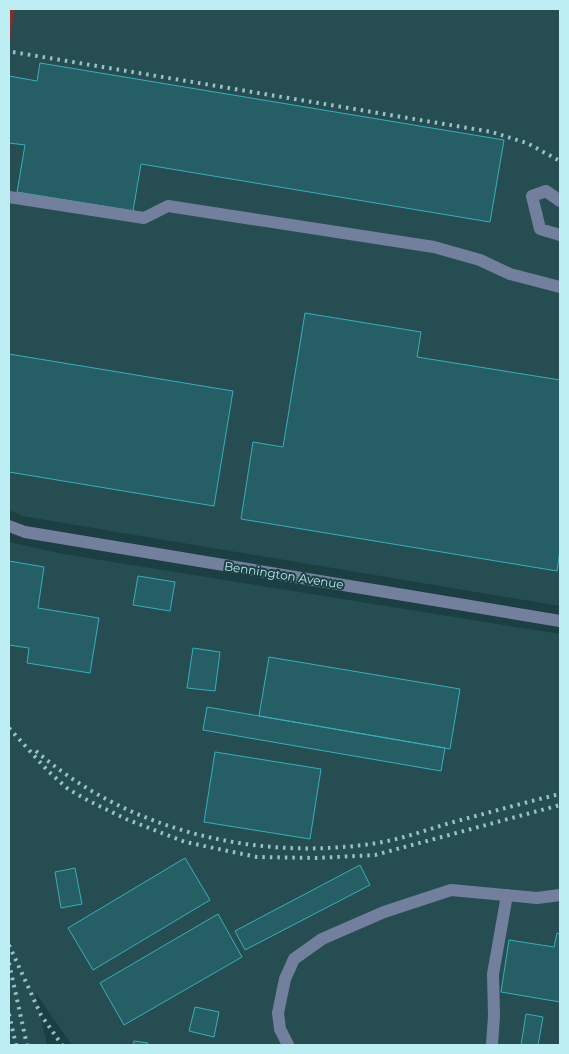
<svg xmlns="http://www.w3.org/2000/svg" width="569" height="1054" viewBox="0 0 569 1054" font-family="Montserrat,sans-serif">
  <rect width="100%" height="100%" fill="#1c3f43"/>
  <path fill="#264e52" d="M15 9H560V606L22 516 9 510V48Z
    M9 542 63 554 560 634V1045H72L35 992 47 1045H9Z"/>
  <path fill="#783430" d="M9 9H15L9 48Z"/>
  <path fill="#255f65" stroke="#3aadba" d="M40 63 504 140 490 222 141 164 133 211 17 192 25 145 9 143V76L37 81Z
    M305 313 421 332 417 357 560 380V550L557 571 241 519 253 442 283 447Z
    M9 354 233 391 214 506 9 472Z
    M9 561 44 567 38 608 99 618 90 673 27 663 29 648 9 645Z
    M138 576 175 582 170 611 133 605Z
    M193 648 220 652 215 691 187 688Z
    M269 657 460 689 450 749 259 716Z
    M207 707 445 748 441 771 203 730Z
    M215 752 321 769 310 839 204 822Z
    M185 858 210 900 93 970 68 928Z
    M360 865 370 885 245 950 235 931Z
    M75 868 82 904 61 908 55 872Z
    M218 914 242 957 124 1025 100 983Z
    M557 933 560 934V1002L501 992 509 940 554 947Z
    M195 1007 219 1012 214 1037 189 1031Z
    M526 1014 543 1017 538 1045H521Z
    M134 1041 148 1043V1045H133Z"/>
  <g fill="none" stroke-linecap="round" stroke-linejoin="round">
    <path stroke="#73809d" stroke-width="12" d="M9 197 144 218 168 206 434 247 480 260 510 274 560 287
      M560 201 546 191 532 196 540 229 560 235
      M9 526 25 532 560 621
      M288 1045 280 1029 278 1013 285 979 294 959 322 939 384 912 451 890 537 898 560 895
      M492 1045 494 1016 493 974 507 895"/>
    <path stroke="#95c3c8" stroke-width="4" stroke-dasharray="2.5 5" stroke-linecap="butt" d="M13 52 492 132 527 143 560 161
      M9 728 48 771 68 789 89 801 126 819 185 842 257 857 315 858 375 855 560 805
      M36 751C128 831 258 862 377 843 402 839 426 830 450 823 487 813 523 803 560 794
      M9 945 41 1015 62 1045
      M9 963 27 1045
      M9 1014 16 1045"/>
  </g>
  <g text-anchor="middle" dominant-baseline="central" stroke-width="4" stroke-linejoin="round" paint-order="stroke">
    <g font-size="12" fill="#bceef3" stroke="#1c3f43">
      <text transform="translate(284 575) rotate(9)">Bennington Avenue</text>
    </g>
  </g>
  <rect width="569" height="1054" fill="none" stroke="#bceef3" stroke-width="20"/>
</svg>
